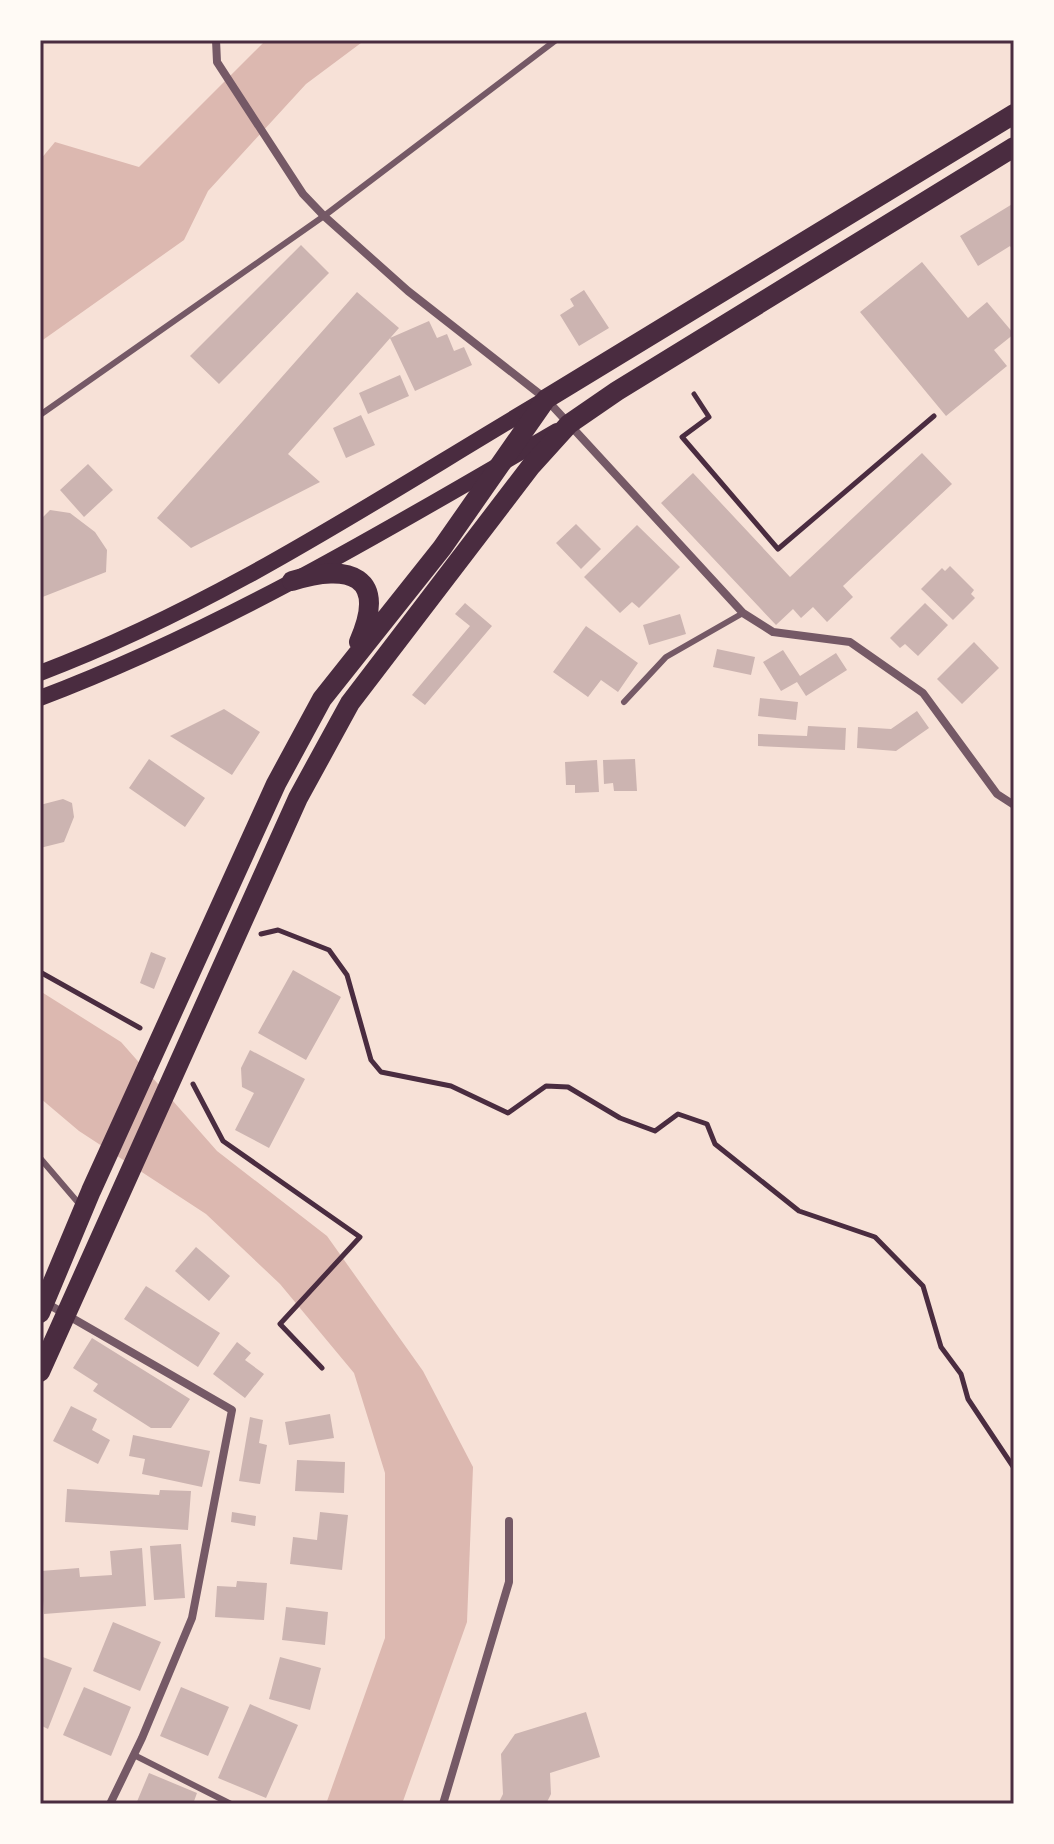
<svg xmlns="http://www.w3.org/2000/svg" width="1054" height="1844" viewBox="0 0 1054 1844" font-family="'Sofia Sans Condensed',sans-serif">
  <rect width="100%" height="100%" fill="#f7e1d7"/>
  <path fill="#dcb8b0" d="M266 40H365L306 84 208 191 184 240 40 342V160L55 142 139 167Z
    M40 991 121 1042 217 1151 327 1236 423 1371 473 1467 467 1622 402 1804H326L385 1638V1473L354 1373 280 1284 206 1214 79 1131 40 1098Z"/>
  <path fill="#ccb4b1" d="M1014 203V252L1010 246 978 266 960 236Z
    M301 245 329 273 219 384 190 356Z
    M922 262 968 318 987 302 1014 334 994 350 1007 366 946 416 860 312Z
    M584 290 609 328 579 346 560 315 574 306 570 299Z
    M357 292 399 328 288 454 320 482 191 548 157 518Z
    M429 321 437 338 447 334 454 351 464 347 472 365 415 391 390 338Z
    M400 375 409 396 368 414 359 393Z
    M361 415 375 445 346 458 333 428Z
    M922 453 952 484 843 586 853 597 827 622 813 607 801 618 793 609 776 625 661 503 693 473 790 577Z
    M88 464 113 490 84 517 60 490Z
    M50 510 70 513 95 532 107 550 106 572 40 598V520Z
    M576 524 601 549 581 569 556 543Z
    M637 525 680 567 639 608 632 602 620 613 584 577Z
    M950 566 974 590 971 594 975 598 953 620 921 589 942 568 945 571Z
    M465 603 492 626 425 705 412 695 470 626 455 614Z
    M925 603 948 625 918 656 905 644 900 648 890 638Z
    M680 614 686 634 649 645 643 625Z
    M586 626 638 663 618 692 601 680 588 697 553 672Z
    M974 642 999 668 962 704 937 679Z
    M717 649 755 657 751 675 713 667Z
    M783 650 800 676 836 653 847 670 806 696 797 682 781 691 763 662Z
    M760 698 798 702 796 720 758 716Z
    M224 709 260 732 232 775 170 736Z
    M917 711 929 728 896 751 857 748 858 727 891 729Z
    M808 726 846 728 845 750 758 746V734L807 736Z
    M149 759 205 798 185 827 129 788Z
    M635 759 637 791H614L613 783 604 784 603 760Z
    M597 760 599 792 575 793V785H566L565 762Z
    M63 799 72 803 74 817 64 842 40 848V805Z
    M151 952 166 958 154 989 140 983Z
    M293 970 341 997 306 1060 258 1033Z
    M250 1050 305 1079 269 1148 235 1130 254 1093 242 1087 241 1068Z
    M196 1247 230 1276 209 1301 175 1271Z
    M146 1286 220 1333 198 1367 124 1319Z
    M92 1338 190 1399 171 1428H151L93 1391 98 1384 73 1368Z
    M237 1342 251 1353 245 1360 264 1374 245 1398 213 1374Z
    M71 1406 97 1419 92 1430 110 1440 98 1464 53 1441Z
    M330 1414 334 1438 289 1445 285 1422Z
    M250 1417 263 1420 259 1443 267 1445 260 1484 239 1481Z
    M133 1435 210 1451 202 1487 142 1474 145 1459 129 1456Z
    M297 1460 345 1462 344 1493 295 1491Z
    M67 1489 159 1495 160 1490 191 1491 188 1530 65 1522Z
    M232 1512 256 1516 255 1526 231 1522Z
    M320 1512 348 1515 342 1570 290 1564 293 1537 317 1540Z
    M181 1544 185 1598 154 1600 150 1546Z
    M142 1548 146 1606 44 1614 41 1571 79 1568 80 1577 112 1575 110 1551Z
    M237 1581 267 1583 264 1620 215 1617 217 1586 236 1587Z
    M286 1607 328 1612 325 1645 282 1640Z
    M113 1622 161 1642 140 1691 93 1671Z
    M40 1656 72 1668 48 1729 40 1725Z
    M280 1657 321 1668 310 1710 269 1699Z
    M84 1687 131 1707 111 1756 63 1735Z
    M181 1687 229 1707 208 1756 160 1736Z
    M250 1704 298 1725 266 1798 218 1778Z
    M586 1712 600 1757 550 1773 551 1794 546 1804H498L503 1794 501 1754 515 1734Z
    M149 1773 197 1793 193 1804H136Z"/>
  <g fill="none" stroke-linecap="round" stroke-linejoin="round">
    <path stroke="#4a2c40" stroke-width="5" d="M694 394 709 417 682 437 778 549 934 416
      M261 934 278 930 329 950 347 975 371 1060 381 1072 451 1086 508 1113 546 1086 568 1087 620 1118 655 1131 678 1114 707 1124 715 1144 799 1211 875 1237 923 1286 941 1347 961 1374 968 1399 1014 1468
      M40 972 140 1028
      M193 1084 223 1141 360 1237 280 1324 322 1368"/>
    <path stroke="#755966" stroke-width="6" d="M40 415 324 216 556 40
      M624 702 666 657 743 613
      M40 1158 81 1206
      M134 1755 231 1804"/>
    <path stroke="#755966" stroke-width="8" d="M216 40 217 62 303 194 324 216 408 291 546 399 743 613 773 632 850 642 923 693 997 794 1014 805
      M46 1303 232 1410 192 1618 142 1738 110 1804
      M443 1804 509 1582V1521"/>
    <path stroke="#4a2c40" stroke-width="16" d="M40 673C220 605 377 499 541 402
      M40 698C222 629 389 529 557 431"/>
    <path stroke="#4a2c40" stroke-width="20" d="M292 581C349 563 388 575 359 642
      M40 1313 91 1191 276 784 322 699 442 548 546 399 1014 114
      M40 1372 298 798 350 703 531 466 569 424 617 391 1014 147"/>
  </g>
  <rect width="1054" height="1844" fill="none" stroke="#fffaf5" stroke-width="84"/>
  <rect x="42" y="42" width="970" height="1760" fill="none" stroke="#4a2c40" stroke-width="3"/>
</svg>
